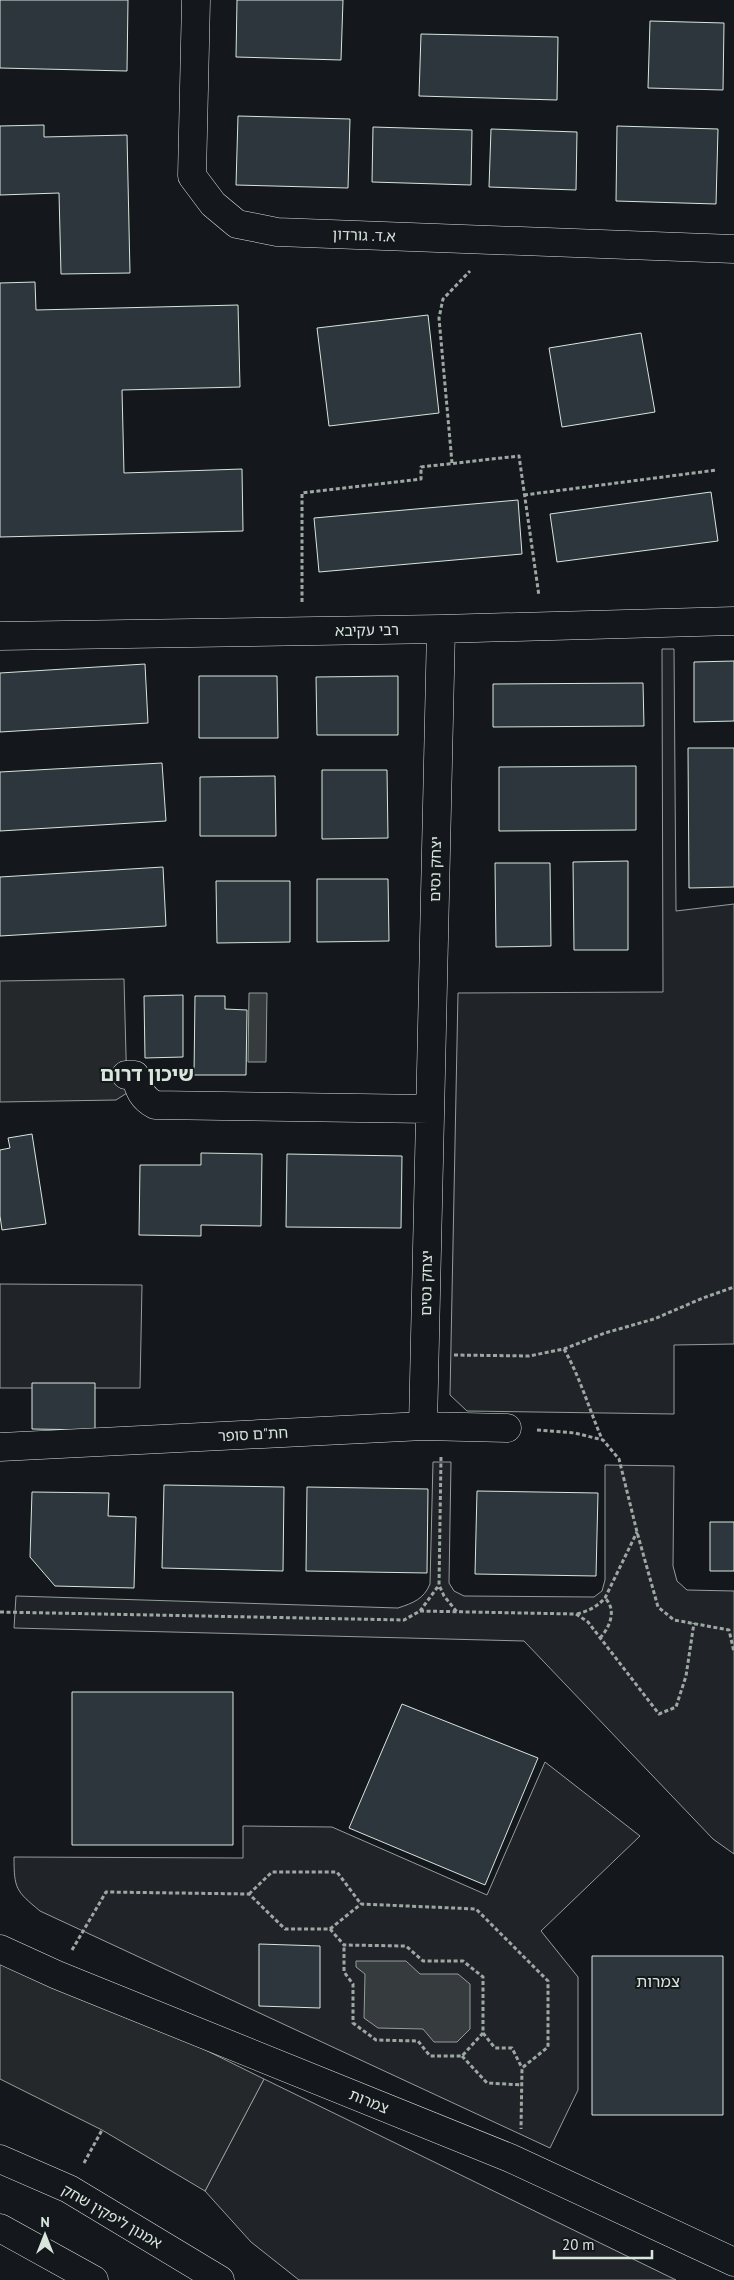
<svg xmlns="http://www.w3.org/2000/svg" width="734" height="2280" viewBox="0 0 734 2280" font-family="'PT Sans','Noto Sans Hebrew',sans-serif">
  <rect width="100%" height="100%" fill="#14181c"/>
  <path fill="#202428" stroke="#939e99" d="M662 649H674L676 911 734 904V1344L674 1345V1414L467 1411 450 1395 458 993 663 992Z
    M0 1284 142 1285 140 1388H0Z
    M433 1462H451L449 1583 454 1591 464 1596 594 1597 602 1591 605 1580V1465L674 1466 673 1566 677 1581 687 1590 734 1591V1854L713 1839 524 1641 14 1628 16 1596 398 1608C413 1603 424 1599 430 1584Z
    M545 1762 640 1836 541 1931 578 1977V2090L550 2148 40 1911C16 1891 14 1889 14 1857L243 1858V1826L332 1827 487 1895Z
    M264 2079 676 2280H299L251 2242 205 2191Z"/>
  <path fill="#24282b" stroke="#939e99" d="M124 979 127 1093 116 1100 0 1102V981Z
    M0 1959 155 2025 264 2079 205 2191 102 2130 0 2079Z"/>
  <path fill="#363b3e" stroke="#939e99" d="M249 993H267L266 1062H248Z
    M356 1961H406L420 1974H458L470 1984V2029L457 2042H434L423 2029 378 2028 364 2018 365 1974 356 1967Z"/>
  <path fill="#2c363c" stroke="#d8e6dc" d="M0 0H128L127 71 0 68Z
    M237 0H343L341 60 236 57Z
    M650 21 724 23 723 90 648 88Z
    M421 34 558 37 557 100 419 96Z
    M238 116 350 119 348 188 236 185Z
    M44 125V137L127 135 130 273 61 274 59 193 0 195V126Z
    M617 126 718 129 716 204 616 201Z
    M373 127 472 130 471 185 372 182Z
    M491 129 577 132 576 190 489 187Z
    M35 282 36 310 238 305 240 387 122 390 124 473 242 469 243 531 0 537V283Z
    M428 315 439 413 329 426 317 328Z
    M641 333 655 412 562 427 549 348Z
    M711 492 718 541 557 562 550 514Z
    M518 500 522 554 319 572 314 518Z
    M734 661V721L694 722V662Z
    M145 664 148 723 0 732V673Z
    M199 676H277L278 738H199Z
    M398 676V735H317L316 677Z
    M643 683 644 726 493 727V684Z
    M688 748H734V887L689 888Z
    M162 763 166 821 0 831V772Z
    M636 766V830L499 831V767Z
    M322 770H387L388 838 322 839Z
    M275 776 276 836H200V777Z
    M628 861V950H574L573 862Z
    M495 863H550L551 946 496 947Z
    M163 867 166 926 0 936V877Z
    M317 879H388L389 941 317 942Z
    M216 881H290V942L217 943Z
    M183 995V1057L145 1058 144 996Z
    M195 996H225V1009L247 1010 246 1075H194Z
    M32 1134 46 1224 2 1230 0 1216V1150L10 1148 8 1138Z
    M201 1153 262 1154 261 1226 201 1225V1236L139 1235 140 1165H201Z
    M287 1154 402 1156 401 1228 286 1227Z
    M32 1383H95V1430L32 1429Z
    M164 1485 284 1487 283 1571 162 1568Z
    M307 1487 428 1489 427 1573 306 1571Z
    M477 1491 598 1493 596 1576 475 1574Z
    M32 1492 109 1493 108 1516 136 1517 134 1588 55 1586 30 1557Z
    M710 1522H734V1571H710Z
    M72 1692H233V1845H72Z
    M402 1704 538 1758 485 1885 349 1828Z
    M259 1944 320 1946V2008L259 2006Z
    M592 1956H723V2115H592Z"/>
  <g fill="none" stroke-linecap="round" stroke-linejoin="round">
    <g stroke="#d8e6dc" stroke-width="29">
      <path id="minor" d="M196 0 192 176 213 204 237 224 277 232 734 249
        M0 636 441 629 734 621
        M126 1075H135C139 1090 142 1098 155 1105L429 1109
        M423 1426 441 629
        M0 1447 423 1426 507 1428
        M0 1949 57 1975 510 2158 734 2262"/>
    </g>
    <g stroke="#d8e6dc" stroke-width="29">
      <path id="tertiary" d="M0 2159 69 2189 220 2280
        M0 2228 94 2280"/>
    </g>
    <path stroke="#9da8a2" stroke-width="3" stroke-dasharray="4 2.5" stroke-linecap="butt" d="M452 463 439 318 443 299 470 271
      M524 495 717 470
      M302 602V493L421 479V467L519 456 539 596
      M564 1349C580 1377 589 1409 602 1439
      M454 1355 529 1356 564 1349 605 1333 654 1319 703 1298 734 1287
      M537 1430 575 1433 603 1440 619 1459 637 1532 658 1607 674 1620 729 1630 734 1652
      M441 1457 439 1585 444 1596 457 1612
      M420 1611 439 1585
      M0 1612 404 1620 420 1611 576 1614 588 1622 659 1714 676 1707 686 1676 694 1623
      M577 1614C588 1611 597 1607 605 1598L637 1532
      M600 1638C610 1627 617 1610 605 1598
      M249 1894 272 1872H337L361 1904
      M330 1929 361 1904 476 1909 548 1981V2047L522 2068 521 2129
      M72 1950 106 1892 249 1894 285 1929H330L344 1945 406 1946 423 1961H463L483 1977V2033L462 2056H430L418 2041 376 2040 353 2023V1984L344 1972V1945
      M483 2033 495 2048H512L522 2068
      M462 2056 487 2083 522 2085
      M84 2163 102 2130"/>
    <use href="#minor" stroke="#14181c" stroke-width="28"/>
    <use href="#tertiary" stroke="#14181c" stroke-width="28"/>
  </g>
  <g text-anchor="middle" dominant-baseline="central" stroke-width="4" stroke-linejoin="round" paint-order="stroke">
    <g font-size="15" fill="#d8e6dc" stroke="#14181c">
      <text transform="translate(364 235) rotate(2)">א.ד. גורדון</text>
      <text transform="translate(367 630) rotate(-1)">רבי עקיבא</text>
      <text transform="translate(435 869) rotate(-89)">יצחק נסים</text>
      <text transform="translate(426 1283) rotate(-89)">יצחק נסים</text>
      <text transform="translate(253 1434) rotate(-3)">חת"ם סופר</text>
      <text transform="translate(369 2101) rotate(22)">צמרות</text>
      <text transform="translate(112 2216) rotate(30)">אמנון ליפקין שחק</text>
    </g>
    <g font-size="16" fill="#d8e6dc" stroke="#14181c">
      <text x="658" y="1981">צמרות</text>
    </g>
    <g font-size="20" font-weight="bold" fill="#d8e6dc" stroke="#14181c">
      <text x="147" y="1074">שיכון דרום</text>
    </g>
  </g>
  <g transform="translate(45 2235)" stroke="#14181c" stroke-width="4" paint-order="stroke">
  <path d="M0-4L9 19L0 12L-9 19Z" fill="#d8e6dc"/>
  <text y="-8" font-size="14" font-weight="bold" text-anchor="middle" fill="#d8e6dc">N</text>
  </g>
  <path d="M554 2250v8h98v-8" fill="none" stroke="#d8e6dc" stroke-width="2.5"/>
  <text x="562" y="2250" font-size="15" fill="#d8e6dc" stroke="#14181c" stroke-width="4" paint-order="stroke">20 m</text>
</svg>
